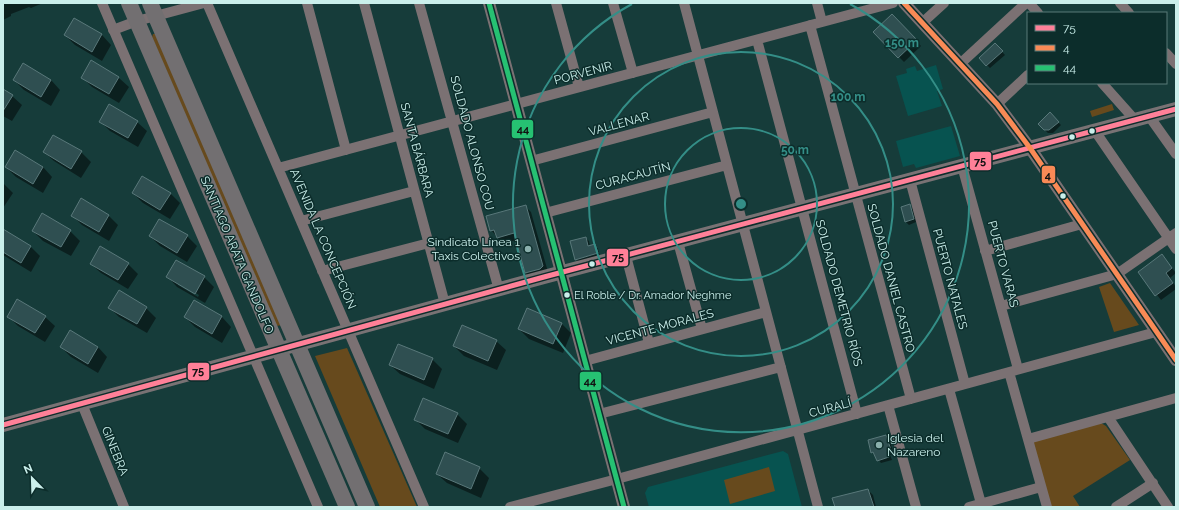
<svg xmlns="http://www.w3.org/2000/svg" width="1179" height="510" viewBox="0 0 1179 510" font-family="Raleway,sans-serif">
  <rect width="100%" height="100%" fill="#163c3a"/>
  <path fill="#075350" d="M936 65 943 89 937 91 942 106 908 116 896 76 907 73 906 69 915 66 917 71Z
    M951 126 960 156 916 168 914 164 903 167 896 141Z
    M783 451 788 454 802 507H649L645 493 648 487Z"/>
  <path fill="#674a1d" d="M153 34H155L283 325 276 326 152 37Z
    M1112 104 1114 110 1092 117 1090 111Z
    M1110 283 1139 325 1114 332 1099 287Z
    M347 348 417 507H380L315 356Z
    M1101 423 1106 426 1130 460 1073 496 1080 507H1051L1033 441Z
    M769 467 775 491 730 504 724 480Z"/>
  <path fill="#0007" fill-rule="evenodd" d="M3 3H43L31 8 29 7 11 14V16L3 20Z
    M892 15 921 46 904 62 874 32Z
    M74 19 102 35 111 45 102 61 75 45 65 35Z
    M995 44 1005 55 990 68 980 58Z
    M92 62 119 78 129 87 119 103 92 87 82 77Z
    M14 80H51L60 90 51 106 24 90Z
    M3 90 12 96 22 105 12 121 3 116Z
    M1050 114 1061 125 1053 133H1048L1039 124Z
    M100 121 137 122 147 131 138 147 110 131Z
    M44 152H81L91 162 81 178 54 161Z
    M6 167H43L52 177 43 193 16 177Z
    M3 183 13 193 3 208Z
    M133 193H170L180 203 170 219 143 203Z
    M81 200 109 216 118 225 109 241 82 225 72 215Z
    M910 206 913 209 916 222 909 225 906 222Z
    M526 207 531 212 548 272 532 279 526 273 516 240 503 244 491 230Z
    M3 230 31 247 40 256 31 272 3 255Z
    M33 231H70L80 241 71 256 43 241Z
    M150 236H187L197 246 187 262 160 246Z
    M585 238 589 241 590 247 595 245 598 249 600 256 579 262 576 259Z
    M1162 256 1176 273 1170 278 1176 287V289L1161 300 1139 272Z
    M91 264H128L138 274 128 289 101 273Z
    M168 277H204L214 287 205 303 177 287ZM178 282 199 295 198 297 178 285Z
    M194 301 222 317 231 327 222 343 195 327 185 317Z
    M110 308H146L156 318 147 333 119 317Z
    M8 316 45 317 55 326 45 342 18 326Z
    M561 323 571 333 563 353 529 339 519 329Z
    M496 341 506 350 497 370 464 356 454 346Z
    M61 347H98L107 357 98 373 71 357Z
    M432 359 442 369 434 389 400 374 390 365Z
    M457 414 467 424 458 443 425 429 415 419Z
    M886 436 889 439 894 454 890 455 892 460 881 463 872 452Z
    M479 468 489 478 481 498 447 483 437 474Z
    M868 490 873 495 876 507H836Z"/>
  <path fill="#2f4f51" stroke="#59787a" d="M892 14 917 40 898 58 873 32Z
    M74 18 102 34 92 52 64 35Z
    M995 43 1003 51 986 66 979 58Z
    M91 60 119 77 109 94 81 78Z
    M23 63 51 80 41 97 13 80Z
    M3 89 13 95 3 111Z
    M109 104 138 121 128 138 99 122Z
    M1050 112 1059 122 1049 130H1044L1038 124Z
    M53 135 82 151 71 169 43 152Z
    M15 150 43 167 33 184 5 167Z
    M142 176 171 193 160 210 132 193Z
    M81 198 109 215 99 232 71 216Z
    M910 204 914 219 905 222 901 207Z
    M526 205 543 266 540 269 525 273 514 233 497 238 494 230 490 231 486 216Z
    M42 213 71 230 61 247 32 231Z
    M159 219 188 235 177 253 149 236Z
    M3 229 31 246 21 263 3 252Z
    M586 237 588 246 595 244 598 253 575 260 570 241Z
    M100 246 129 263 118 280 90 264Z
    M1162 254 1172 268 1166 273 1173 283 1155 296 1138 272Z
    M176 260 205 276 195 294 166 277Z
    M119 290 147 307 137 324 108 308Z
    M17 299 46 316 35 333 7 317Z
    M194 300 222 316 212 334 184 317Z
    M527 308 562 323 553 344 518 329Z
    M462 325 497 340 488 361 453 346Z
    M70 330 98 347 88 364 60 347Z
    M398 344 433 358 424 380 389 365Z
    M423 398 458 413 448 434 414 420Z
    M886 435 891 450 888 452 889 457 877 461 873 452 871 453 868 440Z
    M445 452 480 467 471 489 436 474Z
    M868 489 874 507H835L832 498Z"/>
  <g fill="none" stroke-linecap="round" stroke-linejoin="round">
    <path stroke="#7b7173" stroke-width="10" d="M102 3 318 507
      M207 3 424 507
      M307 3 346 150
      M364 3 445 304
      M419 3 499 290
      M556 3 579 87
      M613 3 633 73
      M684 3 818 507
      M817 3 822 22
      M1029 3 1038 13
      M1120 3 1129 13
      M922 23 944 3
      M810 25 911 399
      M113 30 137 21 204 3
      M757 40 857 414
      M1166 53 1176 64
      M960 64 1026 3
      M1102 83 1135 120
      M997 104 1028 75
      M1149 116 1176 154
      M1095 131 1176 249
      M531 161 713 112
      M962 166 1018 369
      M278 168 893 3
      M910 180 965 384
      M545 213 727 165
      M301 221 414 191
      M678 242 702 329
      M985 251 1082 224
      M626 256 649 343
      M322 271 429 243
      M1001 306 1117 274 1176 233
      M585 361 766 312
      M1009 372 1047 507
      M949 389 982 507
      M82 404 124 507
      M888 405 916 507
      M599 414 781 367
      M1108 417 1168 507
      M1028 439 1176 398
      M510 507 617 479 1156 332
      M969 507 1041 487
      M1116 507 1153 483"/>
    <path stroke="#7b7173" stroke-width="12" d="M489 3 624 507
      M904 3 997 104 1030 148 1176 360"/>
    <path stroke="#797274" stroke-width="14" d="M3 425 544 277 1176 109"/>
    <path stroke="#726f71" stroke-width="16" d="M129 3 347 507
      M150 3 367 507"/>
    <g stroke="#0c2d2b" stroke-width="8">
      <path id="bus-1" d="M3 425 544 277 1176 109"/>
    </g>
    <g stroke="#0c2d2b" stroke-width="8">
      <path id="bus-2" d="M904 3 997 104 1030 148 1176 360"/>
    </g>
    <g stroke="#0c2d2b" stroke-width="8">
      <path id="bus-3" d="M489 3 624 507"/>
    </g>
    <use href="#bus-1" stroke="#ff8098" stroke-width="5"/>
    <use href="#bus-2" stroke="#f98a56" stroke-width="5"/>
    <use href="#bus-3" stroke="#26c172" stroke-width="5"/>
  </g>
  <g fill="none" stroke="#348e87" stroke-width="2">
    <circle cx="741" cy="204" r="76"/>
    <circle cx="741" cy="204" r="152"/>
    <path d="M850 4A228 228 0 1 1 632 4"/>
  </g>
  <g fill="#caefeb" stroke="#0c2d2b" stroke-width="1.5">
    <circle cx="1092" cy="131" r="3.5"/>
    <circle cx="1072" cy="137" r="3.5"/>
    <circle cx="1063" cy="196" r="3.5"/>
    <circle cx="592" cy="264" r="3.5"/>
    <circle cx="567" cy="295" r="3.5"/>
  </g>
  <g fill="#8bb0ad" stroke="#0c2d2b" stroke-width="1.5">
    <circle cx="528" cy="249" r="4"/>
    <circle cx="879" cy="445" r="4"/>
  </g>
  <g text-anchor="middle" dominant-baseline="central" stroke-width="3" stroke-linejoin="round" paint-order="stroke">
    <g font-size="11" fill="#caefeb" stroke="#0c2d2b" text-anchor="start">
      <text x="574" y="295">El Roble / Dr. Amador Neghme</text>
    </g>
    <g font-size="12" fill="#caefeb" stroke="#0c2d2b">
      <text transform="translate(583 73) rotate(-15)">PORVENIR</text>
      <text transform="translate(619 124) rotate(-15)">VALLENAR</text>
      <text transform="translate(472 143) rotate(75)">SOLDADO ALONSO COU</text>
      <text transform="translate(417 150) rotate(75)">SANTA BÁRBARA</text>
      <text transform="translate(633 176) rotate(-15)">CURACAUTÍN</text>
      <text transform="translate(323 239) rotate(67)">AVENIDA LA CONCEPCIÓN</text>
      <text transform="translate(237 255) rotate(67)">SANTIAGO ARATA GANDOLFO</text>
      <text transform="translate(1003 264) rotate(75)">PUERTO VARAS</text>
      <text transform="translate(891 278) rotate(75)">SOLDADO DANIEL CASTRO</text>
      <text transform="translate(950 279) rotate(75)">PUERTO NATALES</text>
      <text transform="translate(839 293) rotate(75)">SOLDADO DEMETRIO RÍOS</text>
      <text transform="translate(660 327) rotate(-15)">VICENTE MORALES</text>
      <text transform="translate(830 408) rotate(-15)">CURALÍ</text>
      <text transform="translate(115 451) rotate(68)">GINEBRA</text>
    </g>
    <g font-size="12" fill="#caefeb" stroke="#0c2d2b" text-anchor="end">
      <text x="520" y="242">Sindicato Línea 1<tspan x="520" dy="14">Taxis Colectivos</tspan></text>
      <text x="887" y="438" text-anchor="start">Iglesia del<tspan x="887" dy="14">Nazareno</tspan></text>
    </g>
  </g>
  <circle cx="741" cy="204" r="6" fill="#348e87" stroke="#0c2d2b" stroke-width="2"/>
  <g font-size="12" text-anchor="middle" font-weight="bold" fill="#348e87" stroke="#0c2d2b" stroke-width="3" stroke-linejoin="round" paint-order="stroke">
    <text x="902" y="47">150 m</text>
    <text x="848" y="101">100 m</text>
    <text x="795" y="154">50 m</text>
  </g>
  <g stroke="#0c2d2b" stroke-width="1.5">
    <rect x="511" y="119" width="23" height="20" rx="4" fill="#26c172"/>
    <rect x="969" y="151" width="23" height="20" rx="4" fill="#ff8098"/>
    <rect x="1041" y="165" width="15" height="19" rx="4" fill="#f98a56"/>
    <rect x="606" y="248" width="23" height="19" rx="4" fill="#ff8098"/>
    <rect x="187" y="362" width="23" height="19" rx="4" fill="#ff8098"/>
    <rect x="579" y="371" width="23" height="20" rx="4" fill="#26c172"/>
  </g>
  <g font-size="11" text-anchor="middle" font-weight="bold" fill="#111">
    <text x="523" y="133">44</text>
    <text x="980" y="165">75</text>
    <text x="1048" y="179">4</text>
    <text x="618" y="261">75</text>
    <text x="198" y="375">75</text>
    <text x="590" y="385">44</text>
  </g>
  <rect width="1179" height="510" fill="none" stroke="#caefeb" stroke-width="8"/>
  <rect x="1027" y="12" width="140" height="72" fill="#0c2d2b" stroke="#587b78"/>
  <rect x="1035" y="25" width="20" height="6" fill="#ff8098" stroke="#587b78"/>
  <text x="1063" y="32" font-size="12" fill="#caefeb">75</text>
  <rect x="1035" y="45" width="20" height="6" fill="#f98a56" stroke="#587b78"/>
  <text x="1063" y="52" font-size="12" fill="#caefeb">4</text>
  <rect x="1035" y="65" width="20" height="6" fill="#26c172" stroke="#587b78"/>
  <text x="1063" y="72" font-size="12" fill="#caefeb">44</text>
  <g transform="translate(32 478) rotate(337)" stroke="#0c2d2b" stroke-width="3" paint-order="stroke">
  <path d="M0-3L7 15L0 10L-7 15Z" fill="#caefeb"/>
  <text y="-6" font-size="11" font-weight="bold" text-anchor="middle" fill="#caefeb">N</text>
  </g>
</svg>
